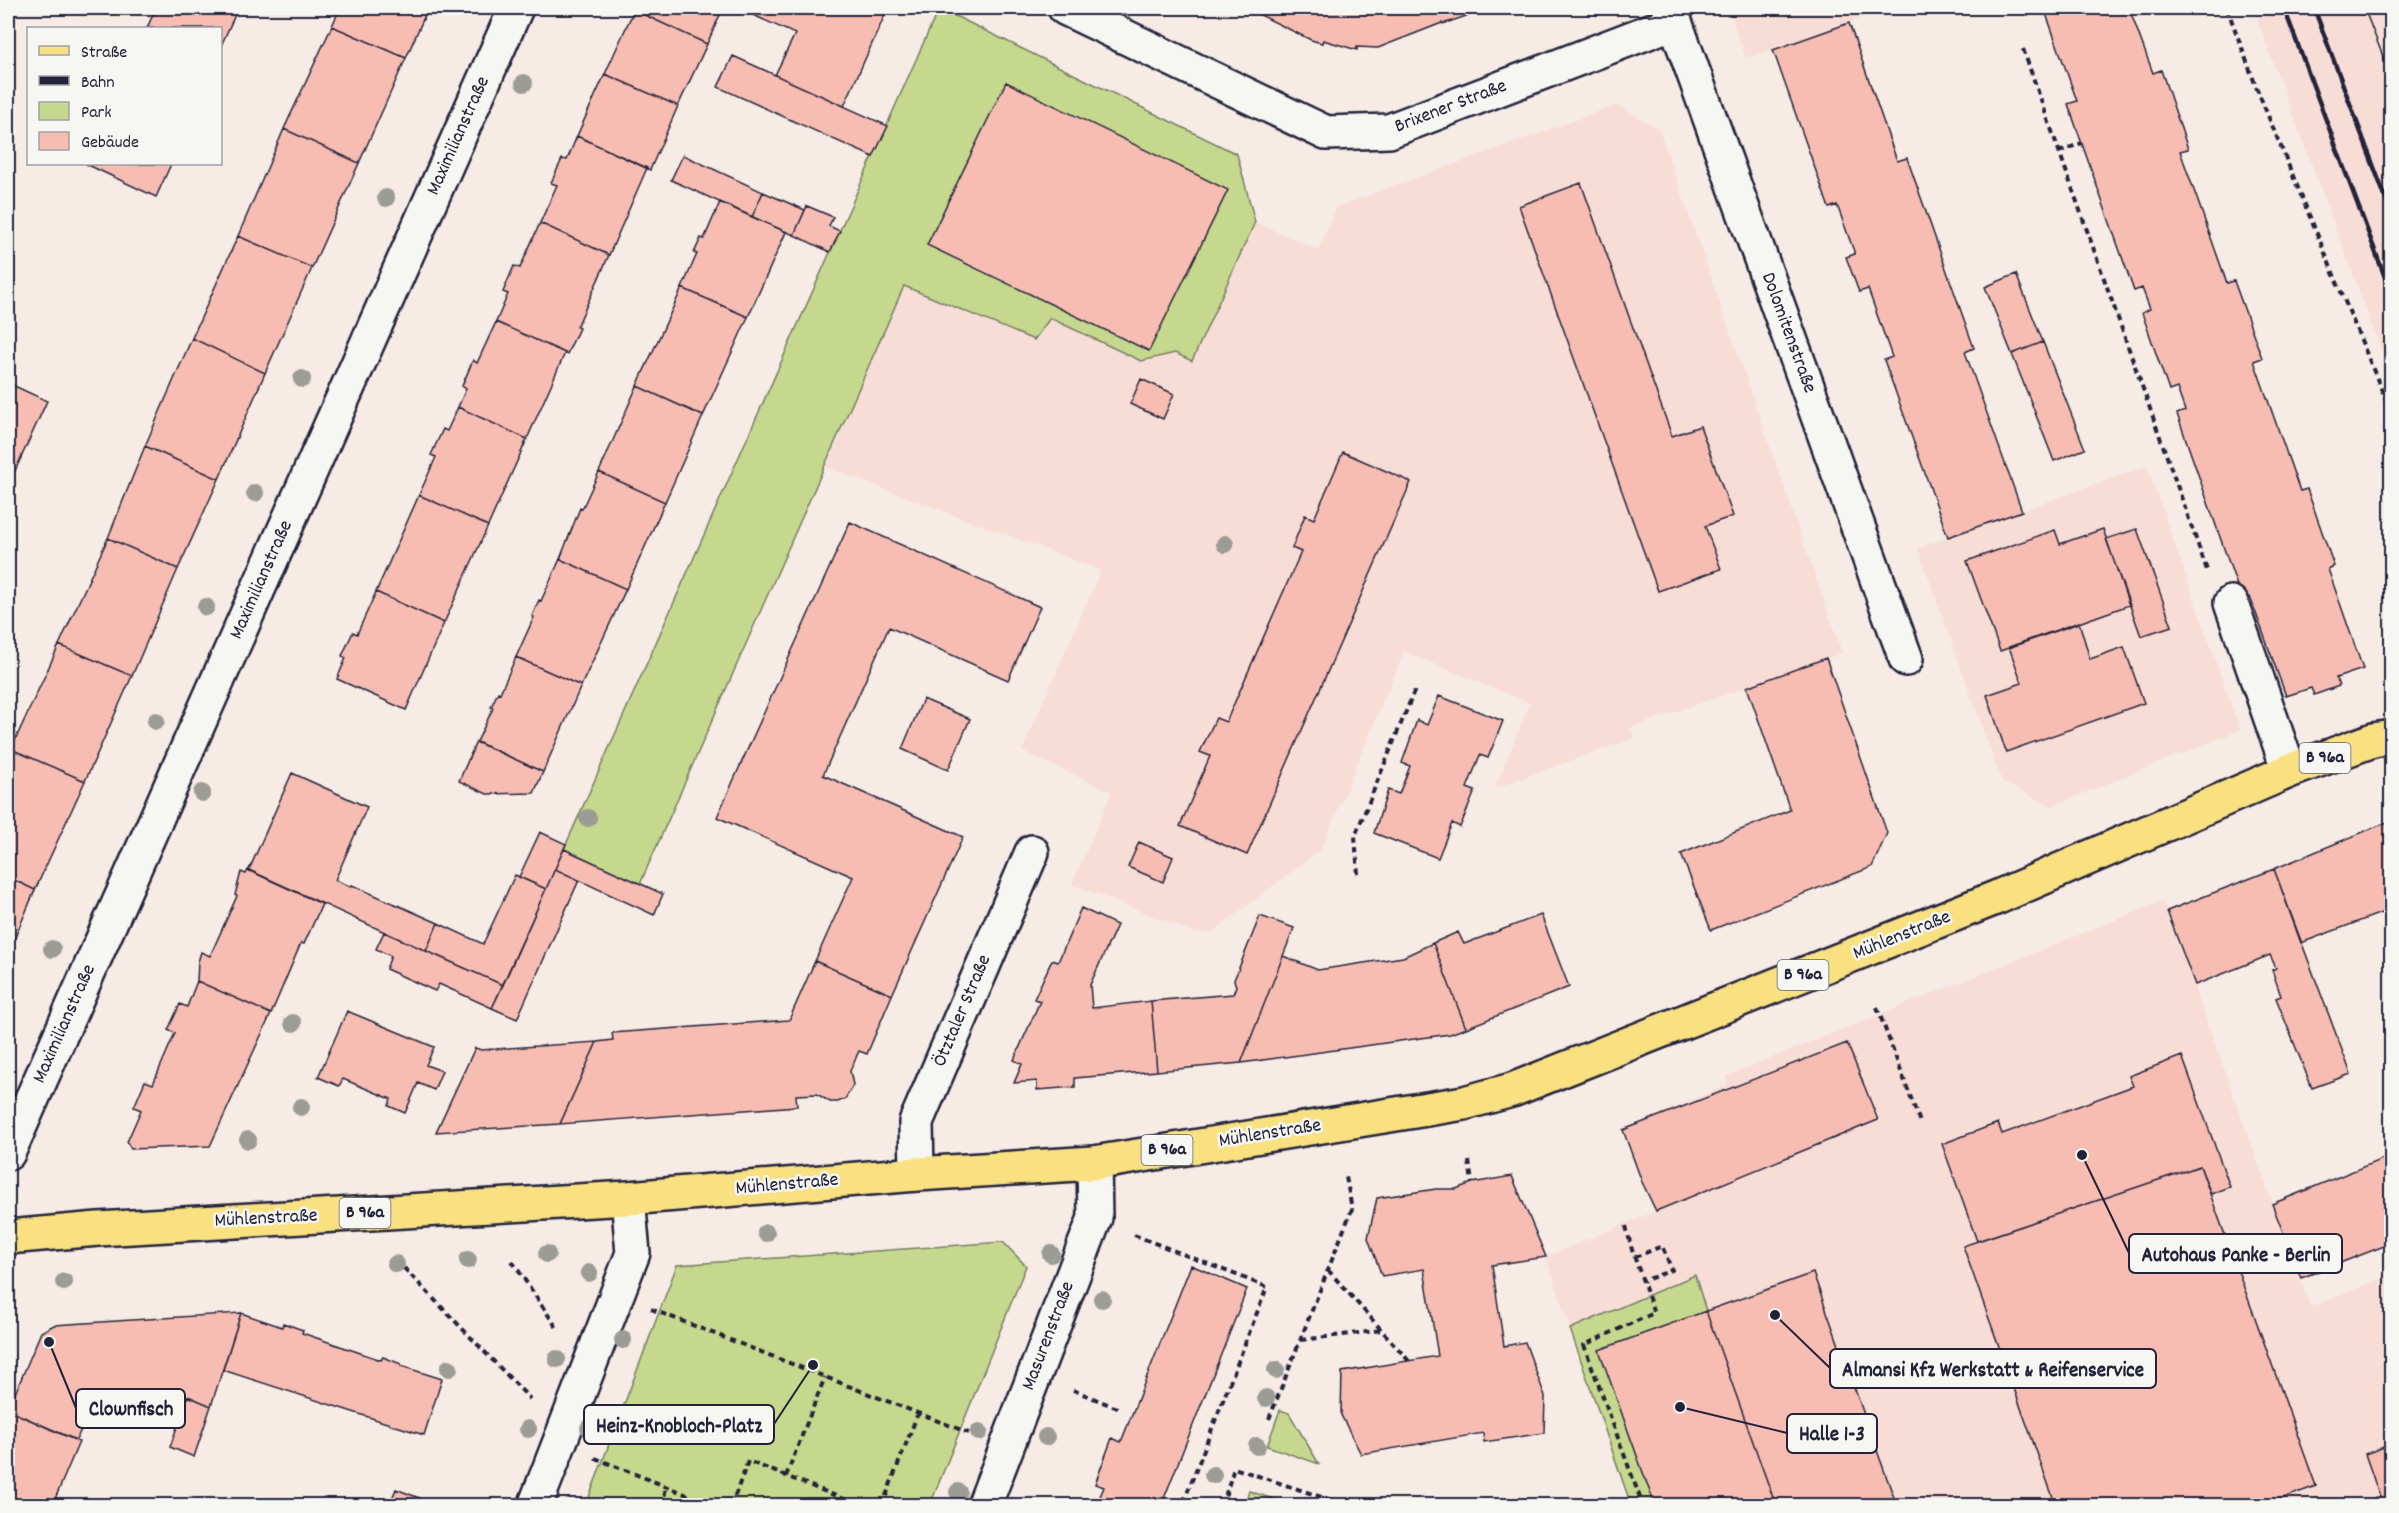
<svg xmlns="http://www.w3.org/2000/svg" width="2399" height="1513" viewBox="0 0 2399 1513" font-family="Dekko,sans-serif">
  <rect width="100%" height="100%" fill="#f6ebe5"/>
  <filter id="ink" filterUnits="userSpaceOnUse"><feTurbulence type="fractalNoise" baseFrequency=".0167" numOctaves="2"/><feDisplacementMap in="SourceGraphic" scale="12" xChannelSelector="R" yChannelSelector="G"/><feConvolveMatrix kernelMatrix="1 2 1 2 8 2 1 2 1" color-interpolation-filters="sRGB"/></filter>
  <g filter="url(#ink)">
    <path fill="#f7ddd6" d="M1728 8H1892L1746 58Z
      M2253 8H2391V376Z
      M1617 105 1659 129 1842 653 1630 728 1634 738 1495 788 1530 703 1404 652 1321 849 1213 932 1196 933 1072 884 1112 792 1022 751 1101 570 826 467 904 285 1034 340 1049 318 1141 361 1175 353 1192 361 1255 222 1318 250 1337 207Z
      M2147 466 2240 730 2052 806 2002 782 1918 548Z
      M2163 901 2310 1307 2391 1275V1505H1631L1546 1257 1656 1211 1623 1130 1727 1085V1076Z"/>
    <path fill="#c6d88d" stroke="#747d64" stroke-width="1.5" d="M939 8 1237 154 1255 222 1192 361 1175 353 1141 361 1050 318 1034 340 904 286 640 884 564 849Z
      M1003 1242 1026 1266 930 1505H586L677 1265Z
      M1695 1275 1706 1311 1776 1505H1631L1570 1329Z
      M1280 1410 1289 1413 1319 1464 1267 1446Z
      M1249 1491 1292 1505H1244Z"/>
    <path fill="#f8bdb2" stroke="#22223b" stroke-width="1.5" d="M156 8H238L220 48V28H147Z
      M340 8H428L406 58 332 26Z
      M635 8H723L707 44 634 10Z
      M738 8H888L844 106 775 75 795 34Z
      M1246 8H1509L1493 13 1490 8 1443 24 1442 23 1378 48 1357 47V50L1323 40 1322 43 1311 40Z
      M2044 8H2129L2153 73 2161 70 2188 149 2180 151 2227 283 2234 281 2262 358 2254 361 2300 491 2307 489 2334 566 2328 569 2363 669 2336 678 2339 686 2314 695 2311 688 2286 696 2250 597 2242 600 2177 414 2185 411 2177 388 2169 391 2142 313 2150 309 2142 288 2134 291 2068 104 2077 101Z
      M634 10 707 44 678 106 605 74Z
      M1849 23 1897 161 1907 158 1974 348 1965 352 2022 511 1948 537 1884 360 1892 357 1868 289 1859 292 1846 257 1855 254 1837 205 1829 208 1773 50Z
      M332 26 406 58 359 163 284 129Z
      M733 56 888 126 873 157 718 87Z
      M605 74 678 106 650 170 577 136Z
      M1006 82 1228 190 1149 351 927 245Z
      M284 129 359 163 312 268 238 236Z
      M577 136 647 168 609 255 540 223 557 185 551 183 562 159 567 160Z
      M683 155 763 192 752 217 671 180Z
      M86 164H171L156 197Z
      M1581 183 1672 436 1700 426 1733 516 1705 526 1721 569 1658 591 1519 206Z
      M763 192 805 210 794 235 752 217Z
      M720 202 786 232 748 317 682 288 697 254 694 253 701 238 704 239Z
      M807 206 833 217 829 226 840 231 830 252 794 235Z
      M540 223 609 255 577 327 579 328 567 354 496 322 508 294 503 292 514 266 520 268Z
      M238 236 312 268 265 373 192 338Z
      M2016 274 2043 342 2012 354 1985 287Z
      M682 288 748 317 703 416 637 386Z
      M496 322 565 353 527 439 458 407 466 389 462 386 473 360 477 363Z
      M192 338 265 373 219 479 145 446Z
      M2043 342 2085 449 2054 461 2012 354Z
      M1141 379 1174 394 1163 419 1130 404Z
      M8 383 47 401 8 486Z
      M637 386 703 416 665 502 599 472Z
      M458 407 527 439 488 526 419 495 436 457 431 455 443 429 447 431Z
      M145 446 219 479 178 569 108 538Z
      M1343 452 1411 482 1247 855 1180 826 1210 756 1200 752 1216 718 1226 722 1301 552 1292 548 1305 515 1314 519Z
      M599 472 665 502 626 589 560 559 580 508 582 509Z
      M419 495 488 526 444 623 376 592Z
      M850 522 1040 607 1008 680 889 627 823 775 963 837 892 995 815 961 853 877 717 817Z
      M2103 529 2129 605 2000 651 1967 561 2055 530 2060 544Z
      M2137 529 2172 626 2141 636 2106 539Z
      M108 538 178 569 132 676 59 645Z
      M560 559 626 589 581 686 516 657 534 617 532 616 539 600 541 601Z
      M376 592 444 623 406 710 337 679 346 658 342 656 353 632 357 634Z
      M2079 622 2090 659 2124 647 2144 703 2006 752 1987 695 2022 683 2009 647Z
      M59 645 132 676 85 781 11 749Z
      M516 657 581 686 543 772 477 742 493 708 491 707 498 692 500 693Z
      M1826 658 1887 833 1872 867 1711 930 1681 854 1790 810 1747 687Z
      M1439 696 1503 721 1488 758 1480 755 1467 788 1475 791 1460 827 1452 823 1438 858 1374 833 1388 790 1399 794 1410 766 1402 763 1417 720 1427 725Z
      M923 699 970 719 948 770 902 749Z
      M476 742 543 772 534 793 487 794 459 781Z
      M11 749 85 781 35 890 8 877V756Z
      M292 773 367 807 335 880 351 887 352 885 438 923 426 951 249 870Z
      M2392 820V909L2301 943 2274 869Z
      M540 832 566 844 546 889 519 877Z
      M1139 842 1173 857 1163 882 1128 867Z
      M564 849 663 894 654 915 555 869Z
      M555 869 579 880 517 1019 492 1008Z
      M2274 869 2351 1074 2312 1088 2276 998 2281 996 2272 970 2276 968 2270 955 2195 985 2167 911Z
      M248 870 322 904 304 944 301 943 271 1014 197 981 198 962 201 952 210 956 237 896 235 895 241 872 246 874Z
      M515 875 546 889 503 985 426 951 438 923 483 944Z
      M8 877 35 890 8 954Z
      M1081 908 1117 925 1090 985 1092 1008 1151 1001 1157 1071 1075 1078V1087L1037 1090V1081L1014 1083 1022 1064 1014 1060 1040 1001 1034 999 1052 960 1058 962Z
      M1541 915 1569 987 1466 1028 1433 943 1458 932 1464 944Z
      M1260 916 1294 928 1241 1063 1157 1071 1151 1001 1233 994 1236 986 1234 980Z
      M384 932 503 985 492 1008 439 984 435 991 386 969 391 956 376 949Z
      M1433 943 1466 1028 1450 1034 1241 1063 1283 956 1318 970 1403 957Z
      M815 961 892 995 867 1054 859 1051 850 1071 853 1085 845 1099 838 1102H830L817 1094 796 1095 797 1106 560 1124 597 1042 613 1040 612 1033 789 1020Z
      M197 981 271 1014 210 1146 131 1149 127 1142 141 1110 134 1107 145 1081 153 1084 175 1033 168 1030 180 1004 187 1007Z
      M347 1011 434 1047 426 1065 442 1071 434 1090 418 1083 405 1113 389 1106 391 1099 343 1079 339 1086 318 1077Z
      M597 1042 560 1124 436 1132 475 1048 481 1050Z
      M1847 1043 1878 1120 1656 1211 1642 1182 1623 1130Z
      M2182 1056 2230 1187 2211 1194 2200 1166 1977 1241 1942 1144 1998 1123 2002 1134 2133 1086 2129 1076Z
      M2392 1155V1243L2301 1278 2272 1204Z
      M2200 1166 2316 1486 2262 1506H2056L1963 1246Z
      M1512 1176 1546 1257 1492 1265 1504 1346 1525 1342 1545 1396 1544 1433 1484 1442 1483 1433 1361 1454 1341 1415 1342 1372 1438 1356 1424 1269 1382 1276 1368 1238 1377 1198 1436 1189H1456L1472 1183Z
      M1191 1265 1247 1289 1161 1506H1096L1104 1487 1095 1484 1112 1438 1121 1442Z
      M1813 1273 1897 1506H1776L1706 1311Z
      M1706 1311 1776 1506H1655L1599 1350Z
      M241 1313 282 1327 283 1323 303 1330 302 1333 381 1360 383 1357 401 1364V1366L442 1379 424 1435 223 1370Z
      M241 1313 211 1406 183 1394 107 1399 94 1403 76 1440 8 1410 41 1332 54 1325Z
      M188 1396 211 1406 194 1457 170 1447Z
      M8 1410 79 1442 52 1506H8Z
      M2392 1444V1506H2383L2365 1454Z
      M396 1489 440 1506H389Z"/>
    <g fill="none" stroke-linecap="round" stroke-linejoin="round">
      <g stroke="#22223b" stroke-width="38">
        <path id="minor" d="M1065 8 1326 133 1389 131 1674 22
          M1670 8 1906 659
          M2231 603 2289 771
          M8 1153 516 8
          M917 1174 916 1122 1032 852
          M535 1506 633 1253 628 1198
          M984 1506 1095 1218 1094 1163"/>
      </g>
      <g stroke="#22223b" stroke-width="38">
        <path id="major" d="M8 1237 98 1229 628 1198 917 1174 1094 1163 1464 1103 1512 1090 1998 897 2289 771 2373 740 2392 737"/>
      </g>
      <path stroke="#22223b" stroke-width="4" stroke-dasharray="6 4.5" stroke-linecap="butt" d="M2227 8 2257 89 2392 415
        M8 19 13 8
        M2023 49 2208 573
        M2059 152 2082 143
        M1358 874 1355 836 1416 687
        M1877 1007 1921 1125
        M1469 1161 1472 1183
        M1626 1226 1632 1250 1654 1313 1584 1345 1643 1506
        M1134 1235 1267 1287 1182 1506
        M1635 1257 1662 1246 1672 1270 1643 1281
        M512 1261 557 1328
        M404 1268 530 1399
        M1328 1270 1409 1361
        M651 1309 969 1433
        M1301 1340 1383 1330
        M1073 1390 1120 1409
        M1269 1419 1352 1209 1346 1177
        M595 1458 715 1506
        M786 1476 825 1377
        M663 1506 666 1486
        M731 1506 748 1461 859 1505
        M882 1506 918 1413
        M1222 1506 1234 1468 1349 1506"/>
      <use href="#minor" stroke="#f6f6f2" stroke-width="33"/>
      <use href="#major" stroke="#f9e181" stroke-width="33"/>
      <path stroke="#22223b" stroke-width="1.5" d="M2364 8 2392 79
        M2389 8 2392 14"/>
      <path stroke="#22223b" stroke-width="4.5" d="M2284 8 2392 296
        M2314 8 2392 215"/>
    </g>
    <g fill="#9c9b95">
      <circle cx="524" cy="83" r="9"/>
      <circle cx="386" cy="198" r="9"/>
      <circle cx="302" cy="379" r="9"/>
      <circle cx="255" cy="493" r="9"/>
      <circle cx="1225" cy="544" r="9"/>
      <circle cx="206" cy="607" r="9"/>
      <circle cx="156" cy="721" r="9"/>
      <circle cx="202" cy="793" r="9"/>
      <circle cx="588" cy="818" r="9"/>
      <circle cx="52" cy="949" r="9"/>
      <circle cx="293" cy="1023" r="9"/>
      <circle cx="301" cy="1107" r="9"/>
      <circle cx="248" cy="1140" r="9"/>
      <circle cx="766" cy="1233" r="9"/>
      <circle cx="547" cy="1254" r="9"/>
      <circle cx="1051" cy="1254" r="9"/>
      <circle cx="468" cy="1260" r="9"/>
      <circle cx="396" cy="1264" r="9"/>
      <circle cx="589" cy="1273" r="9"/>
      <circle cx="64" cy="1282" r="9"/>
      <circle cx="1102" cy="1299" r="9"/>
      <circle cx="623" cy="1340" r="9"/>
      <circle cx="557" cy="1359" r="9"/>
      <circle cx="449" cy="1368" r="9"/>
      <circle cx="1276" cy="1370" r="9"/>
      <circle cx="1266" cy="1398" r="9"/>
      <circle cx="589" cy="1428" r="9"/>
      <circle cx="528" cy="1429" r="9"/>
      <circle cx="979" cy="1432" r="9"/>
      <circle cx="1046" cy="1437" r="9"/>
      <circle cx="1257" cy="1446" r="9"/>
      <circle cx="1213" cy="1475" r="9"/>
      <circle cx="958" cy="1492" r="9"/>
    </g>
  </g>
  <g text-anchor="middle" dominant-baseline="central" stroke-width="5" stroke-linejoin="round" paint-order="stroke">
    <g fill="#f6f6f2" stroke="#626272" stroke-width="1.5">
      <rect x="2299.5" y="743" width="51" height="30" rx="4.5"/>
      <rect x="1777.5" y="960" width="51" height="30" rx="4.5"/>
      <rect x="1141.5" y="1135" width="51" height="30" rx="4.5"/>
      <rect x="339.5" y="1198" width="51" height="30" rx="4.5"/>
    </g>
    <g font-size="18" font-weight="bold" fill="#22223b">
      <text x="2325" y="758">B 96a</text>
      <text x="1803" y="975">B 96a</text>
      <text x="1167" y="1150">B 96a</text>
      <text x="365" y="1213">B 96a</text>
    </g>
    <g font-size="20" fill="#22223b" stroke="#f6f6f2">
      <text transform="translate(1451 107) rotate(-21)">Brixener Straße</text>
      <text transform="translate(459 136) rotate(-66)">Maximilianstraße</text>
      <text transform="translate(1788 333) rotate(70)">Dolomitenstraße</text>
      <text transform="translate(262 580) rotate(-66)">Maximilianstraße</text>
      <text transform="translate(1902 936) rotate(-22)">Mühlenstraße</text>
      <text transform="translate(963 1011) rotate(-67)">Ötztaler Straße</text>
      <text transform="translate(65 1024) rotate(-66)">Maximilianstraße</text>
      <text transform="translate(1270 1134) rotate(-9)">Mühlenstraße</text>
      <text transform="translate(787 1185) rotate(-5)">Mühlenstraße</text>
      <text transform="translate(266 1219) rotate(-3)">Mühlenstraße</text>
      <text transform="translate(1049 1336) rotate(-69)">Masurenstraße</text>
    </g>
  </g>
  <path fill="none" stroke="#22223b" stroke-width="2" d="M2082 1155L2129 1253M1775 1315L1830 1368M49 1342L76 1408M813 1365L774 1424M1680 1407L1787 1433"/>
  <g fill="#22223b" stroke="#f6f6f2" stroke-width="2">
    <circle cx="2082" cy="1155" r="6"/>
    <circle cx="1775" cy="1315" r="6"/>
    <circle cx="49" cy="1342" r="6"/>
    <circle cx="813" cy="1365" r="6"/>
    <circle cx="1680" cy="1407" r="6"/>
  </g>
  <g fill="#f6f6f2" stroke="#22223b" stroke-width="2">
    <rect x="2129" y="1234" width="213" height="39" rx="6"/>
    <rect x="1830" y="1349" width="326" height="39" rx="6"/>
    <rect x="76" y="1389" width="109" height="39" rx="6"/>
    <rect x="584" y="1405" width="190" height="39" rx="6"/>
    <rect x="1787" y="1414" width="90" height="39" rx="6"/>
  </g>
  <g font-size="21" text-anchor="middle" font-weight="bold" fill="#22223b">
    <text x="2236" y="1261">Autohaus Panke - Berlin</text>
    <text x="1993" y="1376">Almansi Kfz Werkstatt &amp; Reifenservice</text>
    <text x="131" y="1415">Clownfisch</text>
    <text x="679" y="1432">Heinz-Knobloch-Platz</text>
    <text x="1832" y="1440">Halle 1-3</text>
  </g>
  <rect width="2399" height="1513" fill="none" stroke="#f6f6f2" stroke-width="30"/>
  <rect x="15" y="15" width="2369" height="1483" fill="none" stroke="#22223b" stroke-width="2" filter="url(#ink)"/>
  <rect x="27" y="27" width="195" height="138" fill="#f6f6f2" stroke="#a1a1a9" stroke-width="1.5"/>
  <rect x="39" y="46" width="30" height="9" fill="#f9e181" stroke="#a1a1a9" stroke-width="1.5"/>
  <text x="81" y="57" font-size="18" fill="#22223b">Straße</text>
  <rect x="39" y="76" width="30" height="9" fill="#22223b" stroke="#a1a1a9" stroke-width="1.5"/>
  <text x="81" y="87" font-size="18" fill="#22223b">Bahn</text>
  <rect x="39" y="102" width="30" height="18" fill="#c6d88d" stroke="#a1a1a9" stroke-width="1.5"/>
  <text x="81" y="117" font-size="18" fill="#22223b">Park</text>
  <rect x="39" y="132" width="30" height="18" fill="#f8bdb2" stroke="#a1a1a9" stroke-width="1.5"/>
  <text x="81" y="147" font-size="18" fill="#22223b">Gebäude</text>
</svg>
